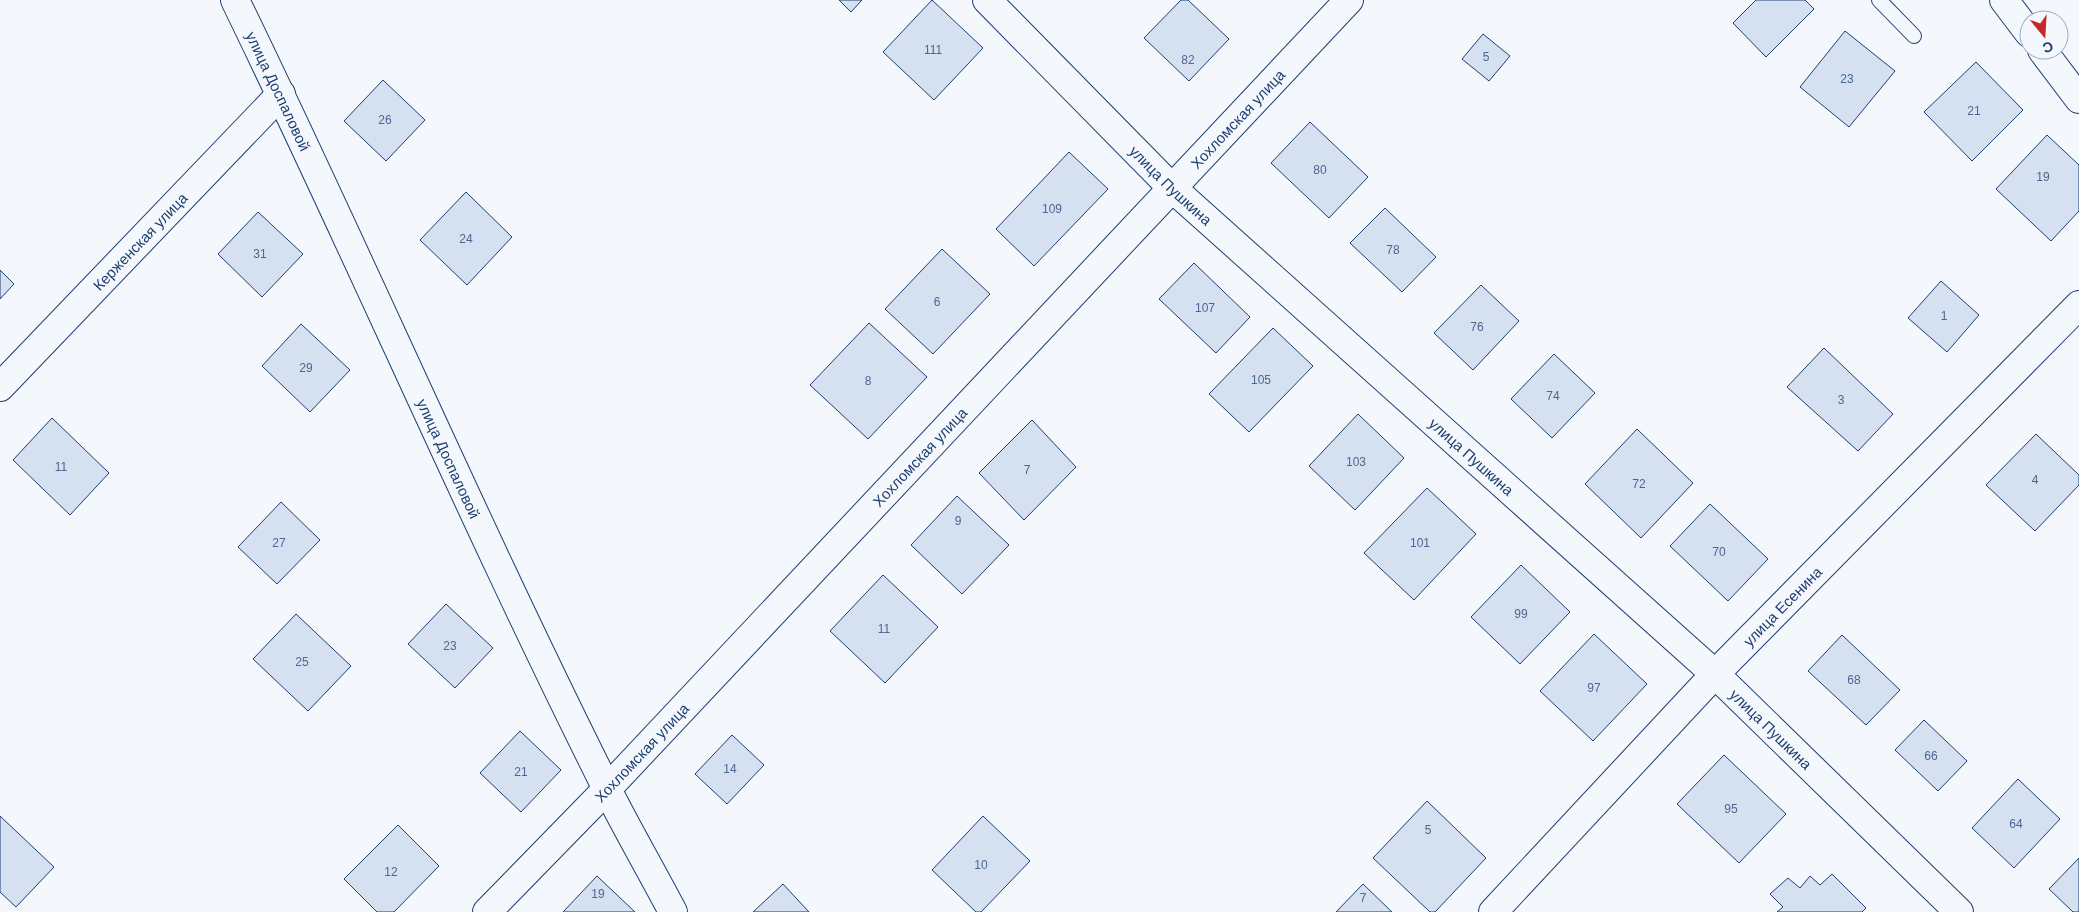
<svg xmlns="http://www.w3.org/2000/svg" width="2079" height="912" viewBox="0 0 2079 912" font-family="Arial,sans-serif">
  <rect width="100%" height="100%" fill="#f4f7fb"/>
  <path fill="#d5e0f0" stroke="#1d3f73" d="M839 0H862L851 12Z
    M932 0 983 48 934 100 883 52Z
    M1181 0H1188L1229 39 1189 81 1144 38Z
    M1756 0H1805L1814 9 1766 57 1733 23Z
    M1845 31 1895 71 1849 127 1800 87Z
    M1483 34 1510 56 1489 81 1462 59Z
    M1976 62 2023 110 1972 161 1924 112Z
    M383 80 425 120 386 161 344 121Z
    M1310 122 1368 177 1329 218 1271 163Z
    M2047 135 2079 165V211L2051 241 1996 189Z
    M1069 152 1108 189 1034 266 996 229Z
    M466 192 512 237 467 285 420 240Z
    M1385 208 1436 257 1402 292 1350 243Z
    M258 212 303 254 262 297 218 254Z
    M942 249 990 294 933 354 885 309Z
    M1194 263 1250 317 1216 353 1159 299Z
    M0 270 14 284 0 299Z
    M1941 281 1979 315 1947 352 1908 318Z
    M1481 285 1519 321 1473 370 1434 333Z
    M869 323 927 377 868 439 810 385Z
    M301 324 350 370 310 412 262 366Z
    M1273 328 1313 366 1249 432 1209 394Z
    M1824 348 1893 414 1858 451 1787 387Z
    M1554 354 1595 393 1552 438 1511 399Z
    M1358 414 1404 458 1355 510 1309 466Z
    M52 418 109 473 70 515 13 460Z
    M1032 420 1076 467 1024 520 979 473Z
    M1637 429 1693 483 1641 538 1585 484Z
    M2036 434 2079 475V485L2035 531 1986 485Z
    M1427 488 1476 534 1414 600 1364 553Z
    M957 496 1009 545 962 594 911 545Z
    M281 502 320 540 277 584 238 547Z
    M1710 504 1768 559 1728 601 1670 546Z
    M1521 565 1570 612 1520 664 1471 617Z
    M883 575 938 627 885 683 830 631Z
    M446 604 493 648 455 688 408 644Z
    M296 614 351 666 308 711 253 659Z
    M1594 634 1647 684 1593 741 1540 691Z
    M1842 635 1900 690 1866 725 1808 671Z
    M1924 720 1967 761 1938 791 1895 750Z
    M520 731 561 770 521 812 480 773Z
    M732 735 764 765 727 804 695 774Z
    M1724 755 1786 814 1739 863 1677 804Z
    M2018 779 2060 819 2014 868 1972 828Z
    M1427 801 1486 858 1435 912H1430L1373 858Z
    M0 816 54 867 16 907 0 892Z
    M983 816 1030 861 981 912H976L932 870Z
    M398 825 439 866 394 912H377L344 879Z
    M2079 858V912H2073L2049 889Z
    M1832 874 1866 908 1862 912H1777L1783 907 1770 894 1788 878 1800 888 1810 876 1820 885Z
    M597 876 635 912H563Z
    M783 884 809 912H753Z
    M1363 884 1392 912H1336Z"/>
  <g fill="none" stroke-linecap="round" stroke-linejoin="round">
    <g stroke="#1d3f73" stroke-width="16">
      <path id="lane" d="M1879 0 1914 36"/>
    </g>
    <g stroke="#1d3f73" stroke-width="30">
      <g id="street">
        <path id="s1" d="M235 0C362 261 476 528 606 787 627 829 651 870 673 912"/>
        <path id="s2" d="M987 0 1171 187 1715 674 1959 912"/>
        <path d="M2004 0 2029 33"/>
        <path d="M2042 50 2079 99"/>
        <path id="s3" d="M0 387 281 94"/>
        <path id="s4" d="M487 912 607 789 1349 0"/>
        <path id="s5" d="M1493 912 1715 674 2079 305"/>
      </g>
    </g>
    <use href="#lane" stroke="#f4f7fb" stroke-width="14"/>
    <use href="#street" stroke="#f4f7fb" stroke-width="28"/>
  </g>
  <g text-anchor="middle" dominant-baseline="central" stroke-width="4" stroke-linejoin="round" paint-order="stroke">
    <g font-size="12" fill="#4b6792">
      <text x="933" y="50">111</text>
      <text x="1486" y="57">5</text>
      <text x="1188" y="60">82</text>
      <text x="1847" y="79">23</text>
      <text x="1974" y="111">21</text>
      <text x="385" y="120">26</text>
      <text x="1320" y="170">80</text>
      <text x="2043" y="177">19</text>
      <text x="1052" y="209">109</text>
      <text x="466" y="239">24</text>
      <text x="1393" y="250">78</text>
      <text x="260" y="254">31</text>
      <text x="937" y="302">6</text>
      <text x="1205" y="308">107</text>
      <text x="1944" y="316">1</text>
      <text x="1477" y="327">76</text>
      <text x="306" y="368">29</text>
      <text x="1261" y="380">105</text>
      <text x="868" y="381">8</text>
      <text x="1553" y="396">74</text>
      <text x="1841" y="400">3</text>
      <text x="1356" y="462">103</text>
      <text x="61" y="467">11</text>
      <text x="1027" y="470">7</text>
      <text x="2035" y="480">4</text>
      <text x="1639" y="484">72</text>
      <text x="958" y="521">9</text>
      <text x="279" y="543">27</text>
      <text x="1420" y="543">101</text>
      <text x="1719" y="552">70</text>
      <text x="1521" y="614">99</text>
      <text x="884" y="629">11</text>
      <text x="450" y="646">23</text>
      <text x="302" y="662">25</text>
      <text x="1854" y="680">68</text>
      <text x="1594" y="688">97</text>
      <text x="1931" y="756">66</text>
      <text x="730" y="769">14</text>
      <text x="521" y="772">21</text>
      <text x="1731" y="809">95</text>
      <text x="2016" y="824">64</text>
      <text x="1428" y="830">5</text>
      <text x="981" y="865">10</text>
      <text x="391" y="872">12</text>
      <text x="598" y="894">19</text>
      <text x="1363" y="898">7</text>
    </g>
    <g font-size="15" fill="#1d3f73" stroke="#f4f7fb">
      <text stroke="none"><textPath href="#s1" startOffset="101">улица Доспаловой</textPath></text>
      <text stroke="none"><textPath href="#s4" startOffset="1092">Хохломская улица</textPath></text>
      <text stroke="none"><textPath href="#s2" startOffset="261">улица Пушкина</textPath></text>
      <text stroke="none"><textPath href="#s3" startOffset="202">Керженская улица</textPath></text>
      <text stroke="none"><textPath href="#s4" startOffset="628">Хохломская улица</textPath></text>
      <text stroke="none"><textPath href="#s2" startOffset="666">улица Пушкина</textPath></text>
      <text stroke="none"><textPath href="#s1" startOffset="506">улица Доспаловой</textPath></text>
      <text stroke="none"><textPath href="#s5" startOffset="421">улица Есенина</textPath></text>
      <text stroke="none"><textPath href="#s2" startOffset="1071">улица Пушкина</textPath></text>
      <text stroke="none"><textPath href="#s4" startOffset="222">Хохломская улица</textPath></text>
    </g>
  </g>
  <g transform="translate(2044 35) rotate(162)"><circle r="24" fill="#f4f7fb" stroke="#9eadc5"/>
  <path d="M0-4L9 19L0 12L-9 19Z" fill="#c62828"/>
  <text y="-8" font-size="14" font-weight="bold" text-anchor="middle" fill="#1d3f73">С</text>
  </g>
</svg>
